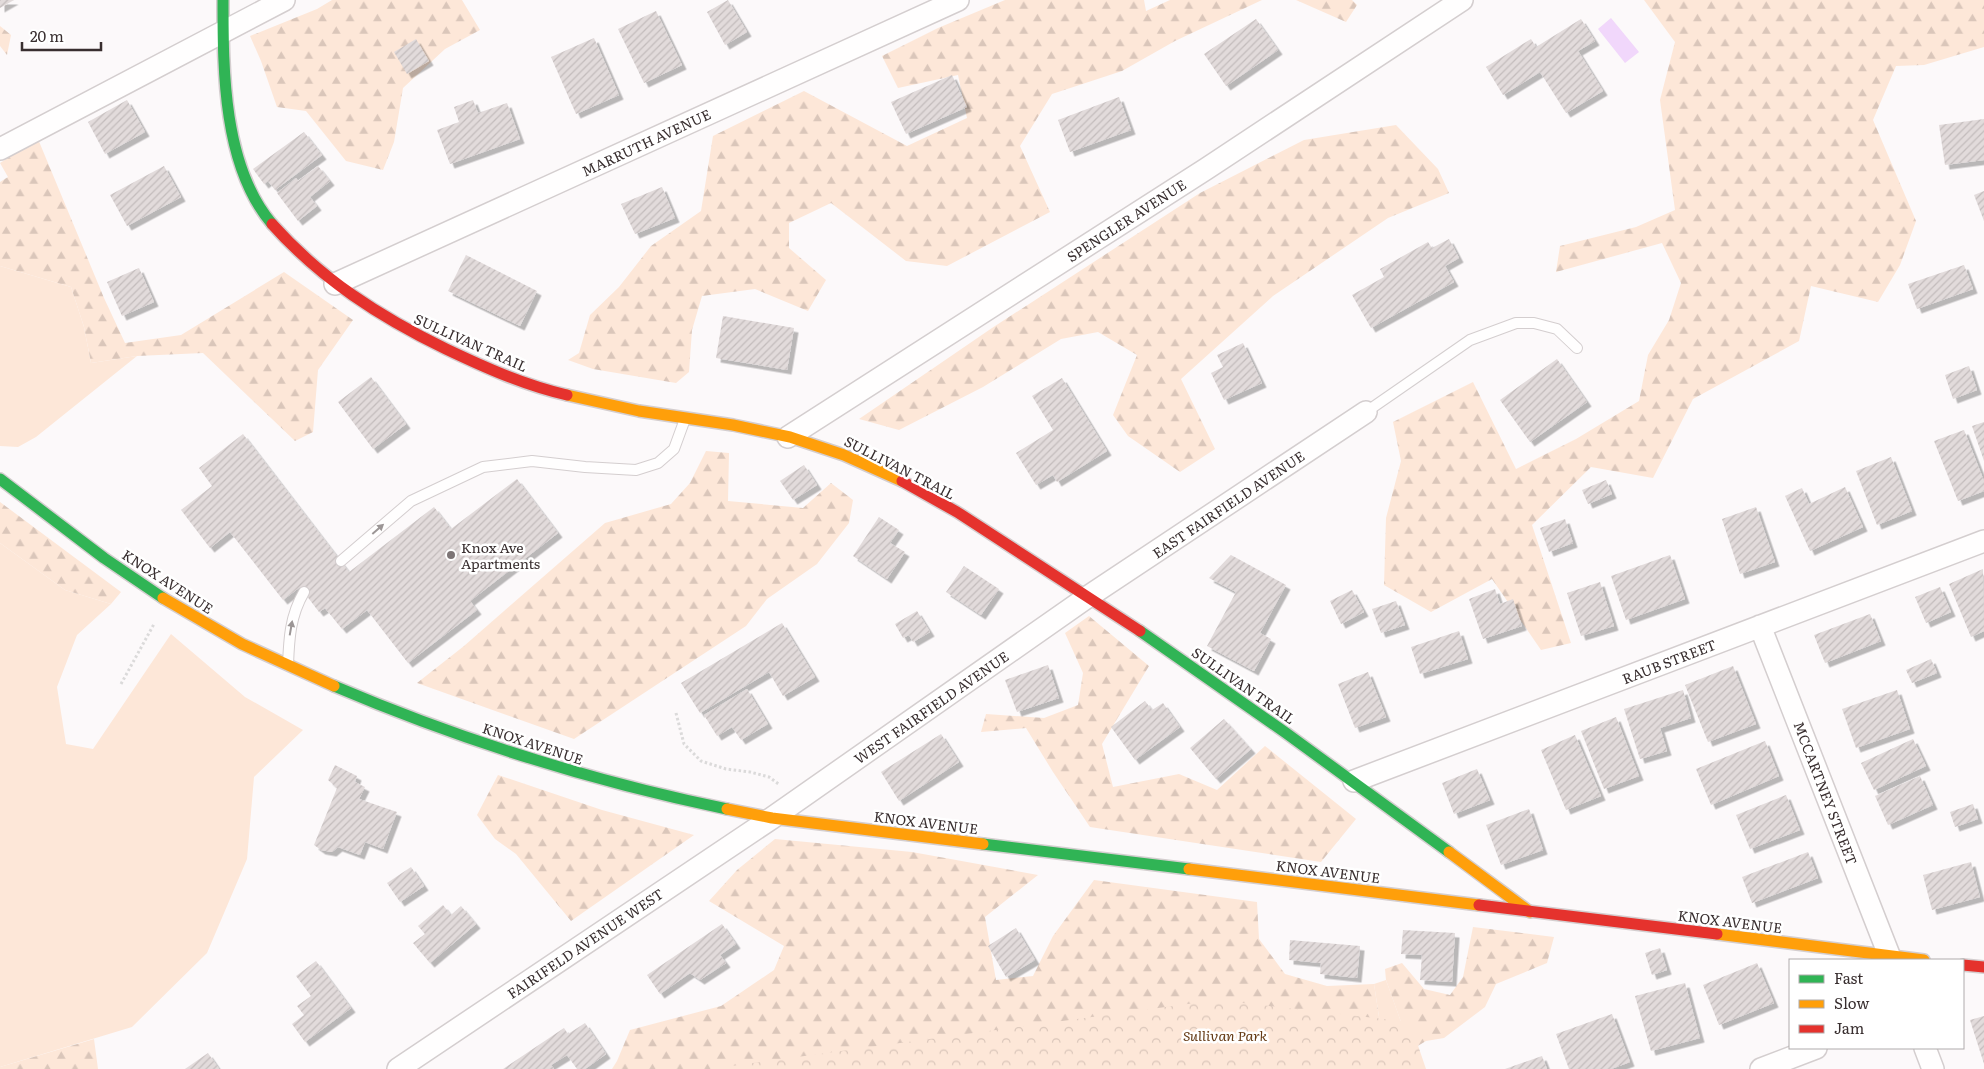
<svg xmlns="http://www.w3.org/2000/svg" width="1984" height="1069" viewBox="0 0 1984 1069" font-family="Literata,serif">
  <defs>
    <pattern id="forest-firs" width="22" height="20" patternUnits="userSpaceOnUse" patternTransform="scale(1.25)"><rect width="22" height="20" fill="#fde7d8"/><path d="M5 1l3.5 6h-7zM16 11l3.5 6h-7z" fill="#dac6ba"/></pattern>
    <pattern id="park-crowns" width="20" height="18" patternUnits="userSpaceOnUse" patternTransform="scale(1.25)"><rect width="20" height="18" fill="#fde7d8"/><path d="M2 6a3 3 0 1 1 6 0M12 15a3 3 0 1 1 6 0" fill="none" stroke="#dac6ba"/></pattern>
    <pattern id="building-hatch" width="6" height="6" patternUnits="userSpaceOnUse" patternTransform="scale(1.25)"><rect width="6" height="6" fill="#e2dbdb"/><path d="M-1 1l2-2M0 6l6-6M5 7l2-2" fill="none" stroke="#c3bcbc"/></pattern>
    <filter id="shadow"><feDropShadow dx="4.5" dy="4.5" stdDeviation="0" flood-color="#0004"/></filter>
  </defs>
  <rect width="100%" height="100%" fill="#fcf9fa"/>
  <path fill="#fde7d8" d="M0 266 71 287 84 327 91 363 137 356 36 437 18 447 0 446Z
    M0 543 65 590 111 604 77 635 57 687 66 744 93 749 171 634 245 697 303 730 254 777 247 859 207 953 132 1027 0 1067Z
    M1386 980 1418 1069H1373L1381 1030 1374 984Z"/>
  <path fill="url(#forest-firs)" d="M332 0H462L480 30 445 49 403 88 394 142 383 170 346 161 306 111 277 107 261 61 250 36 317 9Z
    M1005 0H1144L1146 11 1170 0H1262L1175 41 1122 71 1052 94 1020 146 1050 212 947 266 906 261 831 203 789 223V248L826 280 808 311 755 289 702 296 692 330 689 372 676 383 593 369 568 360 579 353 590 315 619 287 651 246 701 211 713 136 804 91 907 146 967 118 958 75 898 88 882 56 938 28Z
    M1296 0H1352L1357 5 1346 22Z
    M1644 0H1984V47L1924 65 1896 66 1873 120 1916 221 1900 265 1878 302 1811 286 1799 341 1693 399 1653 478 1591 467 1532 525 1571 643 1541 650 1492 579 1431 612 1384 585 1386 518 1401 461 1393 422 1473 382 1516 469 1576 439 1639 401 1648 355 1669 320 1681 283 1662 243 1556 272 1560 246 1636 227 1675 210 1660 100 1675 42Z
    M0 26 11 35 7 55 0 46Z
    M1396 125 1438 169 1449 193 1388 218 1273 296 1181 379 1215 449 1180 472 1128 436 1113 415 1137 355 1098 332 1061 339 983 387 899 430 859 419 992 328 1200 193 1304 140Z
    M38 139 104 298 125 343 181 335 284 272 353 320 318 370 313 432 295 441 203 353 137 356 91 363 84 327 71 287 0 266V182L8 177 0 163Z
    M706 451 729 453 728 501 803 508 831 483 853 500 849 523 817 564 767 599 746 626 574 739 417 683 464 646 605 523 671 504 690 483Z
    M0 502 121 592 111 604 65 590 0 543Z
    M1089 616 1149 666 1102 744 1113 787 1179 774 1217 790 1265 746 1356 819 1321 862 1090 827 1053 772 1026 728 981 732 986 714 1044 718 1078 705 1083 673 1065 633Z
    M498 775 602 810 694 835 571 921 516 854 495 839 477 815Z
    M775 839 912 852 1038 875 985 917 996 980 1033 976 1053 936 1094 880 1257 902 1259 939 1285 974 1327 986 1374 984 1381 1030 1216 1069H612L617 1061 630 1030 721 1006 774 970 784 946 709 901 737 870Z
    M1473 927 1554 937 1547 963 1496 984 1485 1007 1444 1038 1426 1041 1411 1050 1386 980 1385 969 1402 963 1424 989 1450 995 1463 977Z
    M94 1039 98 1069H0V1067Z"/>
  <path fill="url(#park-crowns)" d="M1217 1000 1410 1022 1426 1069H709Z"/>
  <path fill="#f1d7fb" d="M1611 18 1639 52 1625 63 1598 29Z"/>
  <path fill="url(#building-hatch)" filter="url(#shadow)" d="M0 0H14L0 8Z
    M728 0 747 32 725 45 707 12Z
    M656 11 682 65 644 83 618 29Z
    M1256 19 1278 50 1226 86 1204 54Z
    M1581 19 1595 41 1578 51 1603 91 1566 113 1540 72 1503 95 1486 67 1531 39 1536 47Z
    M594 38 619 95 576 114 551 57Z
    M416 39 429 61 407 74 394 52Z
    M952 75 967 107 906 134 891 102Z
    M1119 97 1131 130 1070 152 1058 120Z
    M127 100 145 132 105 154 88 122Z
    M473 100 478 113 507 103 520 139 450 164 437 130 459 122 454 107Z
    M1984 119V160L1945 165 1939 125Z
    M304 132 322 155 275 190 268 181 264 184 253 169Z
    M164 166 181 197 127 226 110 195Z
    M318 166 330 181 310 197 317 206 298 221 277 193 296 178 298 181Z
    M662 187 675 218 635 234 621 204Z
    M1984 191V221L1974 195Z
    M1449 239 1459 258 1445 266 1454 282 1371 328 1352 295 1384 277 1380 269 1428 242 1432 248Z
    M466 255 537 291 520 326 448 291Z
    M1964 265 1973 289 1917 309 1908 284Z
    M139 268 154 302 122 316 107 282Z
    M723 316 794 328 787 370 716 358Z
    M1243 343 1262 383 1224 400 1211 373 1223 367 1217 355Z
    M1557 359 1587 402 1530 442 1500 400Z
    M1969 366 1977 390 1953 399 1945 375Z
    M371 377 406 424 373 449 338 402Z
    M1062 378 1107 451 1057 482 1053 475 1036 485 1016 453 1053 430 1032 396Z
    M1984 422V461L1972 426Z
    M1964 430 1984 481V491L1958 501 1934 441Z
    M243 434 349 572 434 507 451 529 517 479 558 533 470 601 477 610 408 663 367 610 342 629 325 608 319 612 300 587 283 600 230 532 210 548 181 510 212 486 199 468Z
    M1891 457 1912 511 1877 525 1856 471Z
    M804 465 817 485 793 500 780 481Z
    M1606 480 1612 494 1588 504 1582 490Z
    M1845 487 1863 527 1810 551 1785 496 1802 488 1809 504Z
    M1756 507 1775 562 1740 574 1722 519Z
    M879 517 899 530 890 543 905 552 887 579 853 556Z
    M1565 519 1573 543 1549 552 1540 528Z
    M1231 555 1286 585 1260 633 1271 639 1254 671 1207 646 1236 592 1209 578Z
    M1670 555 1685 599 1626 620 1611 576Z
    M964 566 999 589 981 615 946 592Z
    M1983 569 1984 631 1971 637 1949 584Z
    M1600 582 1614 626 1581 636 1567 593Z
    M1940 587 1951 612 1926 623 1915 597Z
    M1495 589 1500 604 1513 599 1522 626 1483 639 1469 599Z
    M1352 590 1364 612 1341 624 1330 601Z
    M1396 601 1405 625 1381 633 1372 609Z
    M917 611 930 632 913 642 909 635 903 638 895 624Z
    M1870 614 1881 641 1825 663 1814 635Z
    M782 623 815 677 783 696 769 672 700 713 681 683Z
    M1459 631 1468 659 1420 674 1411 647Z
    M1931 659 1937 673 1912 683 1906 670Z
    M1048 665 1059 698 1017 712 1005 680Z
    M1733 666 1756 724 1708 742 1685 685Z
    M1368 672 1386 717 1355 728 1338 684Z
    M747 689 768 724 741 740 732 727 717 736 704 715Z
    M1683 690 1691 718 1660 728 1667 751 1640 759 1624 709Z
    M1897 690 1910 729 1856 748 1842 709Z
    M1145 701 1152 710 1163 703 1180 727 1135 760 1111 727Z
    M1616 717 1639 776 1604 789 1581 731Z
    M1224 719 1251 749 1216 779 1190 748Z
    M941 734 959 762 899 801 881 772Z
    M1575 735 1601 796 1566 810 1541 750Z
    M1913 739 1926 766 1874 790 1861 763Z
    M1765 741 1779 776 1711 805 1696 769Z
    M335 765 357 776 355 782 365 787 359 799 397 812 383 849 365 842 360 855 338 847 332 852 321 850 314 845 337 788 328 780Z
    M1477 769 1490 800 1454 814 1442 783Z
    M1920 776 1933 805 1888 825 1875 796Z
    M1786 795 1800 830 1750 849 1736 815Z
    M1973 804 1978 819 1955 827 1950 812Z
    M1529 809 1543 850 1501 865 1486 825Z
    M1808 852 1818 878 1752 903 1742 877Z
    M1971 862 1980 897 1932 910 1923 875Z
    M411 867 424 886 400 902 387 883Z
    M443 905 451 915 461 906 476 924 430 963 413 943 425 934 418 926Z
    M722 924 736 944 720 955 726 963 700 980 690 973 660 994 647 975Z
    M1016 928 1035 960 1006 977 988 946Z
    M1403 930 1455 933 1452 982 1420 980 1422 955 1401 954Z
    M1290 940 1360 946 1357 978 1320 974 1321 963 1289 960Z
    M1660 948 1667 970 1652 975 1645 953Z
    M316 961 351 1008 305 1042 292 1024 304 1015 297 1006 311 996 296 976Z
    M1757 963 1774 1003 1719 1025 1703 985Z
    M1685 983 1700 1038 1651 1051 1635 996Z
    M1612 1014 1630 1062 1611 1069H1569L1556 1034Z
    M1984 1016V1064L1970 1020Z
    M585 1023 606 1054 585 1069H577L567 1055 551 1065 554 1069H503L564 1028 568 1034Z
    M208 1053 219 1069H185Z
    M1542 1056 1547 1069H1505Z"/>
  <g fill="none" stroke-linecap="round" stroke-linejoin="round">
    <g stroke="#d4cecf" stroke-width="12">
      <path id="lane" d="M1366 412 1470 340 1516 323H1534L1557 329 1577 348
        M341 561 411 501 483 467 532 461 585 467 636 470 658 463 674 449 685 419
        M288 665C289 639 290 616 304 592"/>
    </g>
    <g stroke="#d4cecf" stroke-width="24">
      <path id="street" d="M0 149 284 0
        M335 284 958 0
        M788 437 1206 169 1462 0
        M1760 626 1891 960
        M1354 781 1984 541
        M1925 1048 1933 1069
        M398 1069 772 818 1089 596 1366 412
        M1761 1069 1816 1048"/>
    </g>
    <g stroke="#d4cecf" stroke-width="14">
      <path id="fast" d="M223 0C223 71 223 166 272 224
        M0 479 104 558 163 598
        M1140 631 1286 733 1449 852
        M334 686C461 740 591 781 727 809
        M983 844 1189 869"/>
    </g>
    <g stroke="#d4cecf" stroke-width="14">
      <path id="slow" d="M567 395 639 411 733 425 790 437 844 455 902 481
        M163 598 242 644 334 686
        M727 809 772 818 983 844
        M1449 852 1530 912
        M1189 869 1479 905
        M1717 934 1924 960"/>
    </g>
    <g stroke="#d4cecf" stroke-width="14">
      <path id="jam" d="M272 224C321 279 380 317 446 349 486 368 524 385 567 395
        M902 481 957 512 1140 631
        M1479 905 1717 934
        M1963 965 1984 967"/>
    </g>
    <path stroke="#dbdada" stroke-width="3" stroke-dasharray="2.5 2.5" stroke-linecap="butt" d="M121 684 154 624
      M676 713 684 744 701 761 726 769 750 772 769 777 780 785"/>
    <use href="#lane" stroke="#fffefe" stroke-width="10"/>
    <use href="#street" stroke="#fffefe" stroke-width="21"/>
    <use href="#fast" stroke="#30b455" stroke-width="11"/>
    <use href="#slow" stroke="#ff9f0a" stroke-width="11"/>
    <use href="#jam" stroke="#e5322d" stroke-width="11"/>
  </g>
  <defs><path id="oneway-solid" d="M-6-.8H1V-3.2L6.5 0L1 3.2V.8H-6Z" transform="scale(1.25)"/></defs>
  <g fill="#9c9696">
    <use href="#oneway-solid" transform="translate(378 529) rotate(-41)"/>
    <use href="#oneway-solid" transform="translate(291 628) rotate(-80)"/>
  </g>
  <circle fill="#7d7576" stroke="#fff" stroke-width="2" cx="451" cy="555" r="5"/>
  <g text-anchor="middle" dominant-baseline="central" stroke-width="5" stroke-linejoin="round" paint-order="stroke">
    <g font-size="14" fill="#382e2f" stroke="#fff">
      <text transform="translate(646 142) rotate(-25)">MARRUTH AVENUE</text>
      <text transform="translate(1126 220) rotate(-33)">SPENGLER AVENUE</text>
      <text transform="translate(471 342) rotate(24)">SULLIVAN TRAIL</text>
      <text transform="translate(900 467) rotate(27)">SULLIVAN TRAIL</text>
      <text transform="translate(1228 504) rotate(-34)">EAST FAIRFIELD AVENUE</text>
      <text transform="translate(168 581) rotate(33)">KNOX AVENUE</text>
      <text transform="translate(1669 661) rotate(-21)">RAUB STREET</text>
      <text transform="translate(1244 685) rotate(35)">SULLIVAN TRAIL</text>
      <text transform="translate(931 707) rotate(-35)">WEST FAIRFIELD AVENUE</text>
      <text transform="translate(533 743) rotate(18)">KNOX AVENUE</text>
      <text transform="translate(1826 793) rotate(69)">MCCARTNEY STREET</text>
      <text transform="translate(926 822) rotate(7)">KNOX AVENUE</text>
      <text transform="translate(1328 871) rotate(7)">KNOX AVENUE</text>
      <text transform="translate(1730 921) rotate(7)">KNOX AVENUE</text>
      <text transform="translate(585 943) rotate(-34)">FAIRIFELD AVENUE WEST</text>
    </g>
    <g font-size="14" fill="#382e2f" stroke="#fff" text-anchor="start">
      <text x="461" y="547">Knox Ave<tspan x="461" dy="16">Apartments</tspan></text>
    </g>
    <g font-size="14" font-style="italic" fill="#653b16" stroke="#fff">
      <text x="1225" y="1035">Sullivan Park</text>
    </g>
  </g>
  <rect x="1789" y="959" width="175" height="90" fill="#ffffff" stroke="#afabac"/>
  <rect x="1799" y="975" width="25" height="8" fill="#30b455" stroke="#afabac"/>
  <text x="1834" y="984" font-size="15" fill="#382e2f">Fast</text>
  <rect x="1799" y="1000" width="25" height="8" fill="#ff9f0a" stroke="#afabac"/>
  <text x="1834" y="1009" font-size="15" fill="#382e2f">Slow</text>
  <rect x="1799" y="1025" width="25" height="8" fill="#e5322d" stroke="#afabac"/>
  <text x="1834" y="1034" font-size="15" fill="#382e2f">Jam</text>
  <path d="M22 42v8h79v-8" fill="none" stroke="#382e2f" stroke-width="2.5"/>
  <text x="30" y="42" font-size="15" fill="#382e2f" stroke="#ffffff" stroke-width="4" paint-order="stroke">20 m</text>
</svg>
